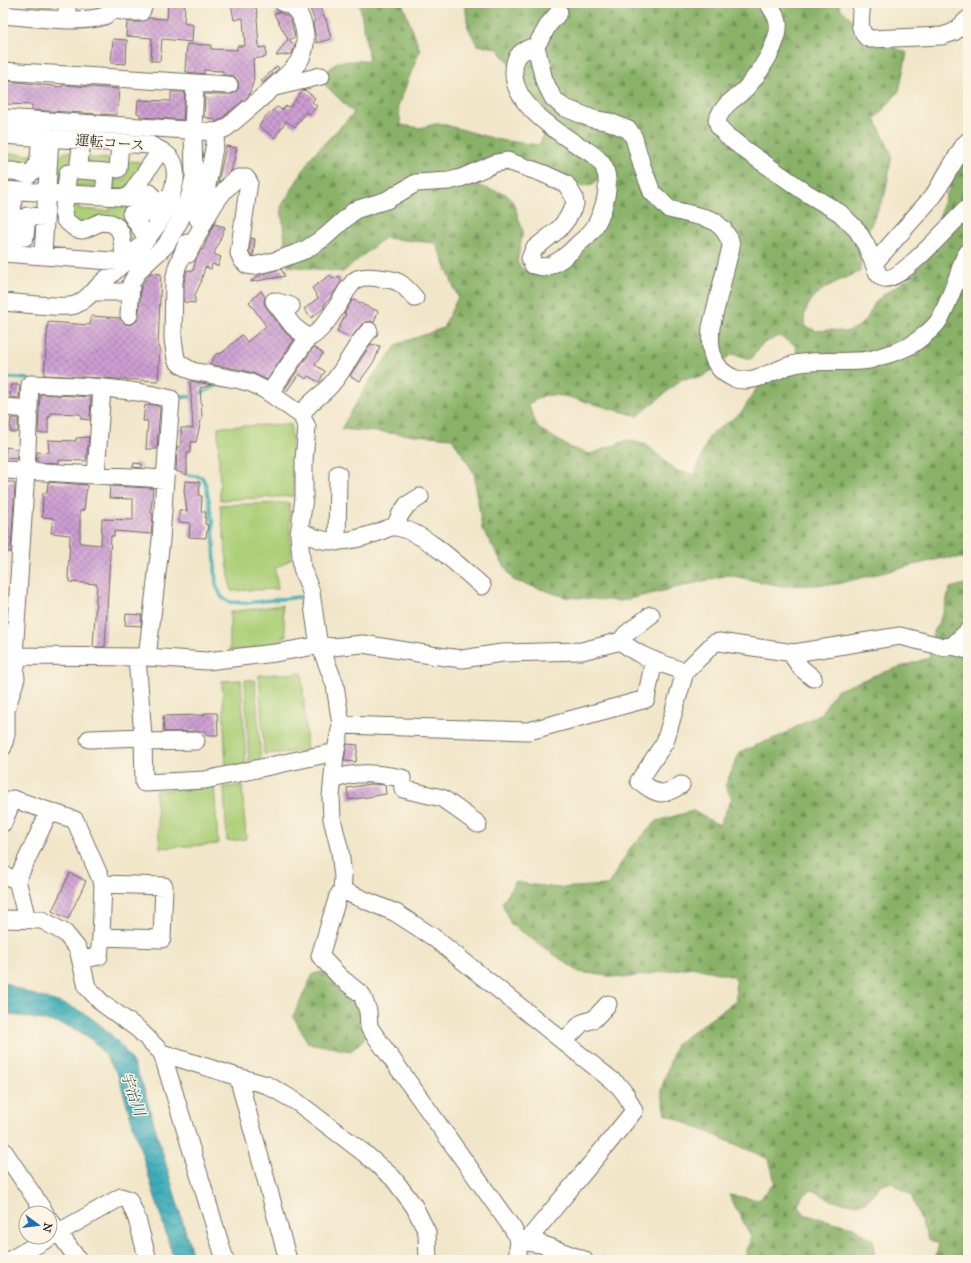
<svg xmlns="http://www.w3.org/2000/svg" width="971" height="1263" viewBox="0 0 971 1263" font-family="'IM FELL Great Primer','Noto Serif JP',serif">
  <defs>
    <pattern id="forest-firs" width="22" height="20" patternUnits="userSpaceOnUse"><rect width="22" height="20" fill="#89b268"/><path d="M5 1l3.5 6h-7zM16 11l3.5 6h-7z" fill="#709156"/></pattern>
    <pattern id="water-waves" width="16" height="10" patternUnits="userSpaceOnUse"><rect width="16" height="10" fill="#3bacb7"/><path d="M0 5q4-4 8 0t8 0" fill="none" stroke="#328c95"/></pattern>
    <pattern id="building-cross-hatch" width="8" height="8" patternUnits="userSpaceOnUse"><rect width="8" height="8" fill="#cc9dd2"/><path d="M0 0l8 8M0 8l8-8" fill="none" stroke="#a680ab"/></pattern>
  </defs>
  <rect width="100%" height="100%" fill="#fcf5e5"/>
  <filter id="ink" filterUnits="userSpaceOnUse"><feTurbulence type="fractalNoise" baseFrequency=".025" numOctaves="2"/><feDisplacementMap in="SourceGraphic" scale="8" xChannelSelector="R" yChannelSelector="G"/><feConvolveMatrix kernelMatrix="1 2 1 2 8 2 1 2 1" color-interpolation-filters="sRGB"/></filter>
  <filter id="wash" filterUnits="userSpaceOnUse"><feTurbulence type="fractalNoise" baseFrequency=".012" numOctaves="4" result="noise"/><feDisplacementMap in="SourceGraphic" scale="16" xChannelSelector="R" yChannelSelector="G"/><feGaussianBlur stdDeviation="0.9" result="paint"/><feColorMatrix in="noise" values="0 0 0 0 0 0 0 0 0 0 0 0 0 0 0 0 0 1.4 0 .05"/><feComposite in="paint" operator="in"/></filter>
  <g filter="url(#wash)">
    <rect width="100%" height="100%" fill="#f1e6c9"/>
    <path fill="#accf78" stroke="#6c7d52" d="M26 3H52L54 5 52 6 28 5Z
      M79 3H98C92 8 84 9 77 5Z
      M66 152H75L101 177V188L74 186 62 183 57 186 56 184C56 173 54 156 66 152Z
      M3 153 32 155 34 166 3 167Z
      M89 158 117 159 116 178 124 180C128 174 124 166 129 161L143 162 125 193 113 194 114 175 89 172 87 162Z
      M72 203 79 204V209L109 211 112 204 152 208 138 231 130 241 126 231 72 221 69 205Z
      M291 424 294 496 220 500 218 427Z
      M289 503 291 559 275 569 278 589 231 591 220 505Z
      M282 605 286 636H283V643L230 651V612Z
      M302 673 307 751 264 754 259 675Z
      M241 680 246 766 226 769 222 681Z
      M245 680H255L261 763 249 765Z
      M214 785 218 844 160 848 155 791Z
      M242 786 246 839 227 841 224 787Z"/>
    <path fill="url(#forest-firs)" stroke="#5a6e4a" fill-rule="evenodd" d="M354 3H402L420 50 398 106 401 125 420 128 439 123 499 140 539 145 548 127 509 63 497 48 477 45 468 27 465 3H839L841 9 870 37 907 53 899 91 875 119 892 155 885 194 862 245 860 272C840 280 812 289 805 313 804 317 804 321 804 326L817 331 831 330 845 332 858 327 868 317 874 304 884 294 910 278 929 253 936 239 941 210 957 166 968 144V558H943L836 584 781 586 728 575 621 601 565 597 513 580 482 529 474 473 452 438 341 429 372 377 398 344 443 328 458 297 436 243 384 238 343 272 288 266 281 207 312 156 354 113 319 79 337 62 369 60 360 6ZM520 164C536 170 577 192 592 184 595 183 597 180 599 178L607 213 561 269 542 276 523 270 517 262 523 231 513 202 506 194 478 186 476 177ZM779 336 796 346 799 366 761 381 742 412 709 436 695 474 676 471 647 445 628 440 590 454 571 448 538 428 528 404 545 395 565 396 638 416 682 379 702 377 732 354 751 359 762 344Z
      M968 583V1260H935L939 1244 928 1239 911 1195 892 1183 881 1184 867 1201 856 1204 833 1201 812 1190 802 1196 798 1206 806 1215 853 1227 873 1240 875 1251 871 1260H743L745 1258 751 1236 729 1195 759 1200 775 1182 769 1159 666 1114 661 1090 676 1044 736 1001 735 977 692 967 623 978 579 972 511 924 502 903 515 882 557 888 608 885 631 847 657 821 693 811 719 825 732 798 725 786 740 752 780 736 821 713 836 691 878 674 929 658 933 634 943 613 950 588Z
      M327 971 363 999 371 1029 363 1040 351 1051 308 1043 293 1016 313 974Z"/>
    <path fill="url(#water-waves)" stroke="#336c71" d="M3 981C21 993 44 997 64 1004 90 1013 115 1035 130 1058 135 1067 139 1076 143 1086L194 1260H174L118 1075C108 1059 97 1041 80 1032 57 1019 28 1019 3 1013Z"/>
    <g fill="none" stroke-linecap="round" stroke-linejoin="round">
      <path stroke="#3bacb7" stroke-width="3.5" d="M3 377 28 379
        M174 396C193 400 204 392 220 384L223 385
        M188 475 202 477 206 485 210 507 213 525 216 585 221 596 224 599 230 602 246 603 299 597
        M3 665H4"/>
    </g>
    <g id="blocks">
      <path fill="url(#building-cross-hatch)" d="M168 3H185L184 23 193 25 192 42 162 39 160 61H151L152 38 126 36 127 22H141L148 18 167 19Z
        M231 3H255L258 17H257L259 48 266 47V57L253 59 254 80 249 95 221 119 216 122 213 119 204 117 205 94H233L238 90 239 86 238 81 234 76 223 75V71L204 70V74L187 72V71H185L187 44 211 45V49L237 50V46H245L243 18 234 20Z
        M318 3 325 19H326L331 39 317 43 313 22 315 21 309 6Z
        M279 12 287 16 291 21 295 37 289 40 295 45 292 54 276 56 288 39 274 14Z
        M113 39 127 40 126 64 111 63Z
        M277 66 279 68 263 83 261 81Z
        M8 81 62 87V85L119 89 117 115 32 110V105L7 104V99L3 98 4 87 8 88Z
        M305 90 315 98 312 102 317 106 310 114 306 112 295 127 286 121 275 138 259 126 266 116 277 107 282 110 286 106 290 107 302 91Z
        M171 92H185L183 120 140 117V114L137 113 138 100 171 101Z
        M226 146 237 148 231 171 218 183Z
        M214 224 225 227 214 254 221 257 218 266 212 264 211 269 205 267 201 282 195 295V303L184 302V282L187 270 193 271 196 259 201 250H203L207 239Z
        M251 238 255 239 253 256 249 252Z
        M281 269 285 276 251 282V281L262 274Z
        M150 273 161 274 158 348H160L158 381 44 375 48 322 90 325 91 316 120 318 124 323 128 325 133 324 137 321 139 316 141 287Z
        M330 275 333 279 339 276 342 281 331 297 324 305V308L311 318 304 309 318 298 312 288Z
        M261 291 265 297 264 302 266 307 285 332 294 340 267 380 255 374 243 370 210 364 216 354 222 353 242 335 247 342 266 326 249 302Z
        M352 300 364 304 363 305 378 311 374 323 371 321 366 322 362 324 351 338 337 331 346 314H344Z
        M371 344 380 346 375 360 360 381 350 376Z
        M314 347 323 353 315 365 325 371 319 382 308 376 306 379 299 374 286 392 284 390Z
        M190 381 212 385 200 388 202 416 196 442H191L190 453H187V475L176 471 177 447 181 446V428H193Z
        M11 385H20L19 398 10 397Z
        M40 394 91 397 90 420 81 419V414L51 413 50 417H48V433H38Z
        M150 404 160 407 157 449H146L148 421H143L145 405 149 406Z
        M11 418H18V432H10Z
        M89 437 86 461 59 460V463L37 462V452L49 453 48 440 76 441V438Z
        M6 447 17 449V459L5 458Z
        M134 463 142 464V468L133 467Z
        M185 481 200 482 199 496H202L201 512H206L205 524 208 525 206 538 189 537 190 523 179 522V510L187 511 184 491Z
        M4 482H14L15 484 11 552H3Z
        M48 482 87 485 84 510 80 511V543L101 545 102 519 133 520V499L109 498 110 486 153 488 151 513H152L153 516 151 534 114 531V536H111L105 647H93L97 584 70 582V578H68L70 535 51 533 53 518 42 517 43 493H47Z
        M126 614 142 615 141 626 125 625Z
        M205 713H217L218 735H206V731L164 732 163 716 205 715Z
        M347 744 358 745 356 762 344 761Z
        M370 784 385 785 386 794 349 800 347 788Z
        M70 873 86 881 68 919 52 911Z"/>
    </g>
  </g>
  <g filter="url(#ink)">
    <use href="#blocks" fill-opacity="0" stroke="#706c62" stroke-width="1"/>
    <g fill="none" stroke-linecap="round" stroke-linejoin="round">
      <g stroke="#706c62" stroke-width="19">
        <path id="minor" d="M768 3C771 8 777 16 778 22 781 41 760 72 748 86 736 100 725 101 717 120L719 127 727 136 745 150 805 192 840 213 857 230 866 245 874 264
          M862 3C861 15 856 33 870 39L942 36 954 32 968 19
          M113 9 127 12H141L145 3
          M3 15C26 17 87 25 106 15 110 12 113 8 116 3
          M67 19V3
          M536 46 549 24 559 12
          M3 71 195 83 193 130 194 177 190 195 180 220 166 245 140 269 135 276 131 284 129 315
          M195 83 229 85
          M275 87 321 76
          M3 118 217 132 226 128C245 112 263 97 280 81 288 74 296 67 301 58 306 48 306 35 303 24 300 14 294 5 283 3
          M3 135 150 145C157 149 167 152 172 160 177 169 176 179 173 189 165 228 131 256 103 282 95 289 86 301 75 305 64 309 18 303 3 302
          M82 140 78 170 106 172 104 196
          M968 141 964 145 934 195 876 261 874 264C876 269 878 277 884 278 901 283 954 219 968 208
          M118 169 120 143
          M3 171H14L29 175C39 165 39 160 40 146
          M3 190 170 200
          M150 193 133 191 160 151
          M198 219 204 202 217 132
          M3 238 25 237 27 216 45 217
          M147 238 131 214 165 212
          M187 243 177 267 174 281 173 339 176 359 180 364 192 371 240 380 251 383 265 390 301 415 307 427 304 460V498L299 535 302 568 311 592 318 640 335 685 341 725 335 755 331 797 332 819 340 851 343 877 342 890 338 896 320 956 340 977 362 995 368 1011 369 1027 513 1229 520 1243
          M3 253 125 262 121 233 117 227 111 223 101 222 83 230 76 229 65 220 63 213 64 206 68 173
          M8 253 14 191
          M183 254H188C201 229 215 194 238 178H246L249 182 239 253 242 260 247 265 254 266 278 260 305 250 325 237 355 210 387 200 416 183 449 181 461 178 496 163 507 161 542 173 566 184 574 197 575 204 567 219 559 229 534 249 530 259 533 265C538 266 543 268 548 266 558 263 570 253 577 245 583 240 590 234 594 228 604 211 612 185 604 167 598 156 586 150 576 144 553 129 512 102 514 71 514 55 522 50 536 46L544 80 553 98 563 107 593 119 610 122 629 130 634 138 642 166 652 192 669 209 706 218 714 221 723 229 730 240 731 247 711 327C709 348 711 368 733 378 751 385 771 372 788 366 813 358 843 364 869 360 877 358 885 355 892 353 900 350 908 348 914 343 922 337 931 331 937 323 943 317 954 286 958 276 961 268 962 259 968 252
          M43 255 50 138
          M92 292H130
          M291 306 274 301 293 326 308 338
          M270 392 308 338C322 334 339 303 347 290 350 287 353 281 357 279 364 276 372 277 379 278 400 280 402 283 415 298
          M3 407 29 409
          M301 415C306 405 319 397 327 389 345 372 352 348 369 331
          M3 470 26 471 30 384C77 386 125 387 171 399L165 479
          M96 475 102 388
          M395 527 400 515 407 505 420 497
          M300 530C324 547 350 542 376 533 382 531 391 526 396 527 425 532 460 567 482 586
          M337 542 338 474
          M621 641 626 634 651 615
          M952 646 968 631
          M3 652 18 656 147 657 207 661 275 653 321 645 332 647 363 644 431 655 462 659 502 653 582 651 621 641C638 657 664 664 685 672L714 643 719 642 794 653 900 636 944 647 952 646 968 650
          M794 653V658L801 668 813 678
          M14 655 26 471 165 479 161 540 147 657
          M137 657 143 737 144 783 205 780 326 754 335 755
          M341 725 529 731 646 699 654 660
          M89 739 143 737
          M143 742 196 741
          M3 747 6 734V710L16 678 15 671 18 656
          M334 780C354 770 381 774 402 778L403 789 442 798 478 824
          M681 785C660 798 658 794 639 781L665 742 685 672
          M3 823 13 799 75 820 103 884 164 886 162 939 101 937 99 956 81 960
          M3 875 17 880 27 919
          M17 880 49 812
          M342 890 360 898 396 913 433 937 619 1086 626 1095 634 1111 609 1142 526 1242 520 1243
          M3 919 42 920 65 933 78 949 87 987 102 1003 138 1029 162 1053 238 1077 267 1085 297 1102 364 1153 393 1178 414 1206 427 1232 428 1260
          M101 937 103 884
          M564 1041 582 1023 594 1019 608 1004
          M162 1053 225 1260
          M238 1077 288 1260
          M3 1150 45 1213
          M50 1220 78 1260
          M526 1242 541 1244 584 1260
          M10 1260 121 1197 129 1200 137 1219 148 1260
          M518 1260V1247L520 1243"/>
      </g>
      <use href="#minor" stroke="#fff" stroke-width="17"/>
    </g>
  </g>
  <g text-anchor="middle" dominant-baseline="central" stroke-width="3" stroke-linejoin="round" paint-order="stroke">
    <g font-size="14" fill="#2b2b2b" stroke="#fcf5e5">
      <text transform="translate(110 143) rotate(5)">運転コース</text>
    </g>
    <g font-size="15" font-style="italic" fill="#315f63" stroke="#fcf5e5">
      <text transform="translate(133 1094) rotate(71)">宇治川</text>
    </g>
  </g>
  <rect width="971" height="1263" fill="none" stroke="#fcf5e5" stroke-width="16"/>
  <g transform="translate(38 1225) rotate(105)"><circle r="19" fill="#fcf5e5" stroke="#a8a49b"/>
  <path d="M0-3L7 15L0 10L-7 15Z" fill="#1f6fb2"/>
  <text y="-6" font-size="11" font-weight="bold" text-anchor="middle" fill="#2b2b2b">N</text>
  </g>
</svg>
